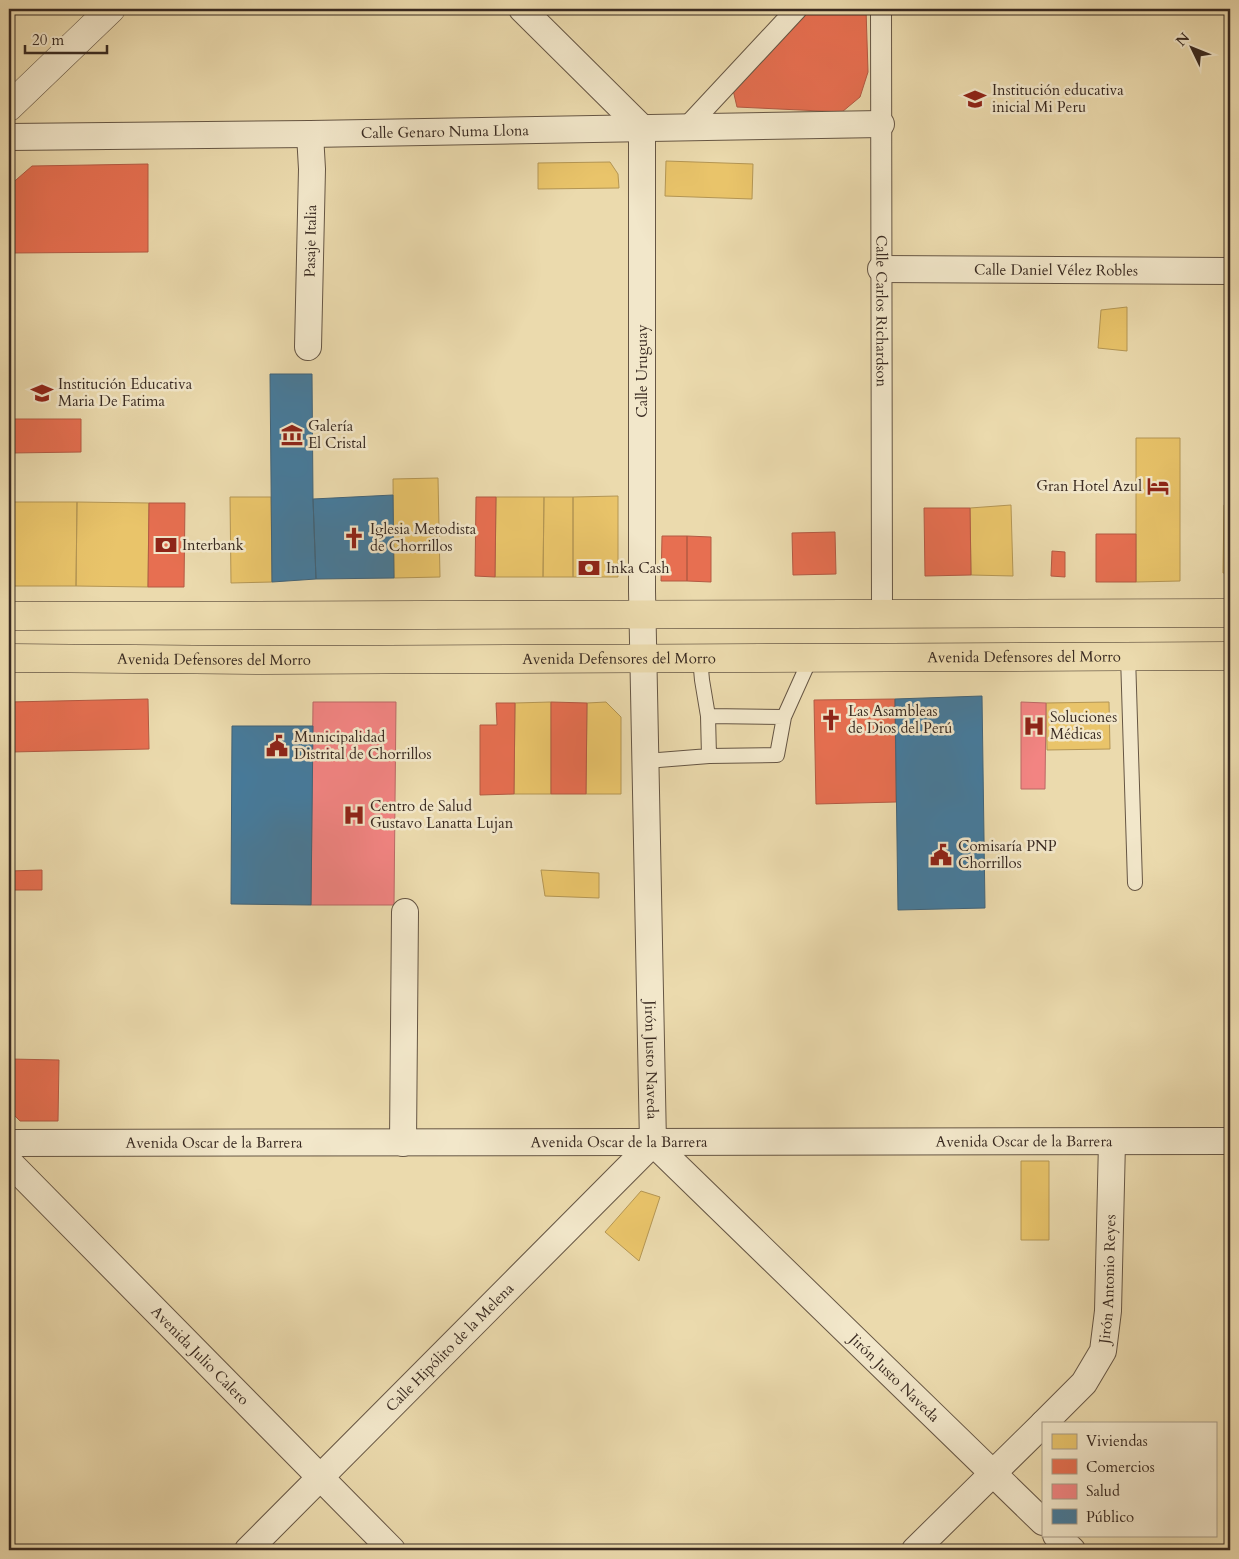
<svg xmlns="http://www.w3.org/2000/svg" width="1239" height="1559" viewBox="0 0 1239 1559" font-family="Cardo,serif">
  <rect width="100%" height="100%" fill="#ebdaad"/>
  <filter id="stains"><feTurbulence type="fractalNoise" baseFrequency=".004" numOctaves="4"/><feColorMatrix values="0 0 0 0 .2 0 0 0 0 .09 0 0 0 0 .02 0 0 0 .5 -.17"/></filter>
  <radialGradient id="worn" r=".72"><stop offset=".6" stop-color="#630" stop-opacity="0"/><stop offset="1" stop-color="#630" stop-opacity=".3"/></radialGradient>
  <path fill="#e9c46a" stroke="#b49654" d="M666 161 753 164 752 199 665 196Z
    M610 162 618 174 619 188 538 189V163Z
    M1127 307V351L1098 348 1101 310Z
    M1136 438H1180V581L1136 582Z
    M438 478 440 577 394 578 393 479Z
    M618 496V577H573V497Z
    M230 497H271L272 582 231 583Z
    M496 497H544L543 577H495Z
    M544 497H573V577H543Z
    M9 502H77L76 586H9Z
    M77 502 149 503 148 587 76 586Z
    M1011 505 1013 576 971 575 970 508Z
    M1224 505H1230V573H1223Z
    M551 702V794H514L515 703Z
    M606 702 621 717V794H586L587 703Z
    M1109 702 1110 749 1047 750 1046 703Z
    M541 870 599 873V898L545 896Z
    M1021 1161H1049V1240H1021Z
    M641 1191 660 1197 639 1261 605 1232Z"/>
  <path fill="#e76f51" stroke="#b35a43" d="M806 9H866L868 72 860 97 842 112 737 107 733 90Z
    M148 164V252L9 253V186L32 166Z
    M11 419H81V452L11 453Z
    M476 497H496L495 577 475 576Z
    M149 503H185L184 587H148Z
    M924 508H970L971 575 925 576Z
    M835 532 836 574 793 575 792 533Z
    M1096 534H1136V582H1096Z
    M662 536H687V581H661Z
    M687 536 711 537V582L687 581Z
    M1052 551 1065 552V577L1051 576Z
    M148 699 149 749 11 752 10 702Z
    M895 699 896 802 816 804 814 700Z
    M551 702 587 703 586 794H551Z
    M496 703H515L514 794 480 795V725H497Z
    M42 870V890H10V871Z
    M10 1059 59 1060 58 1121H20L9 1110Z"/>
  <path fill="#f28482" stroke="#ba6965" d="M313 702H396L394 905H311Z
    M1021 702 1046 703 1045 789H1021Z"/>
  <path fill="#457b9d" stroke="#416378" d="M270 374H312L313 499 316 579 272 582Z
    M393 495 394 578 316 579 313 499Z
    M982 696 985 908 898 910 895 699Z
    M232 726H313L311 905 231 904Z"/>
  <g fill="none" stroke-linecap="round" stroke-linejoin="round">
    <g stroke="#665644" stroke-width="16">
      <path id="service" d="M1128 656 1135 883
        M700 658 702 680 708 716 709 756
        M708 716 784 717
        M646 761 709 756 777 755 784 717 811 657"/>
    </g>
    <g stroke="#665644" stroke-width="22">
      <g id="pedestrian">
        <path id="s1" d="M881 9 882 614"/>
        <path d="M687 127 797 9"/>
      </g>
    </g>
    <g stroke="#665644" stroke-width="28">
      <g id="minor">
        <path id="s2" d="M522 9 642 128V591L653 1143 1043 1522"/>
        <path id="s3" d="M9 137 310 134 881 124"/>
        <path id="s4" d="M881 269 1230 271"/>
        <path id="s5" d="M308 347 312 169 310 134"/>
        <path id="s6" d="M9 1143 1230 1141"/>
        <path d="M403 1143 405 912"/>
        <path id="s7" d="M9 1162 392 1550"/>
        <path id="s8" d="M1044 1423 1084 1383 1103 1351 1108 1311 1112 1142"/>
        <path d="M1056 1535 1072 1550"/>
        <path id="s9" d="M248 1550 653 1143"/>
        <path d="M915 1550 1043 1424"/>
      </g>
    </g>
    <g stroke="#665644" stroke-width="29">
      <path id="tertiary" d="M9 107 111 9"/>
    </g>
    <g stroke="#392a21" stroke-width="29">
      <g id="primary">
        <path d="M9 616 1230 613"/>
        <path id="s10" d="M9 658 264 660 1230 656"/>
      </g>
    </g>
    <use href="#service" stroke="#f2e7ca" stroke-width="14"/>
    <use href="#pedestrian" stroke="#f2e7ca" stroke-width="20"/>
    <use href="#minor" stroke="#f2e7ca" stroke-width="26"/>
    <use href="#tertiary" stroke="#f2e7ca" stroke-width="28"/>
    <use href="#primary" stroke="#ebdaad" stroke-width="28"/>
  </g>
  <defs>
    <g id="school-bare" transform="scale(1.725)"><path d="M0-5L7-2L0 1L-7-2ZM-4 1L0 2.5L4 1V4Q0 6-4 4Z" fill="#8f2418" stroke="#f2e7ca" stroke-width="2.5" paint-order="stroke"/></g>
    <g id="museum-bare" transform="scale(1.725)"><path d="M0-6L6-3V-2H-6V-3ZM-5-1h2V3h-2ZM-1-1h2V3h-2ZM3-1h2V3H3ZM-6 4H6V6H-6Z" fill="#8f2418" stroke="#f2e7ca" stroke-width="2.5" paint-order="stroke"/></g>
    <g id="hotel-bare" transform="scale(1.725)"><path d="M-6-4.5h1.5V1H6V5H4.5V3h-9V5H-6ZM-4 0a1.8 1.8 0 1 1 3.6 0ZM.5 0V-2.5h3Q6-2.5 6 0Z" fill="#8f2418" stroke="#f2e7ca" stroke-width="2.5" paint-order="stroke"/></g>
    <g id="church-bare" transform="scale(1.725)"><path d="M-1.2-6h2.4v3.5h3.3v2.4h-3.3V6h-2.4V-.1h-3.3v-2.4h3.3Z" fill="#8f2418" stroke="#f2e7ca" stroke-width="2.5" paint-order="stroke"/></g>
    <g id="bank-bare" transform="scale(1.725)"><path d="M-6-4H6V4H-6ZM0-2.3a2.3 2.3 0 1 0 0 4.6a2.3 2.3 0 1 0 0-4.6Z" fill="#8f2418" stroke="#f2e7ca" stroke-width="2.5" paint-order="stroke"/></g>
    <g id="hospital-bare" transform="scale(1.725)"><path d="M-5-5h3v3.5h4V-5h3V5h-3V1.5h-4V5h-3Z" fill="#8f2418" stroke="#f2e7ca" stroke-width="2.5" paint-order="stroke"/></g>
    <g id="civic-bare" transform="scale(1.725)"><path d="M-.6-6.5H3V-4.5H.6V-3L4-1V1h2V6H-6V1h2V-1L-.6-3ZM-1.2 2.5V6h2.4V2.5Z" fill="#8f2418" stroke="#f2e7ca" stroke-width="2.5" paint-order="stroke"/></g>
  </defs>
  <g fill-rule="evenodd">
    <use href="#school-bare" x="975" y="99"/>
    <use href="#school-bare" x="42" y="393"/>
    <use href="#museum-bare" x="292" y="435"/>
    <use href="#hotel-bare" x="1158" y="486"/>
    <use href="#church-bare" x="354" y="538"/>
    <use href="#bank-bare" x="166" y="545"/>
    <use href="#bank-bare" x="589" y="568"/>
    <use href="#church-bare" x="831" y="720"/>
    <use href="#hospital-bare" x="1034" y="726"/>
    <use href="#civic-bare" x="277" y="746"/>
    <use href="#hospital-bare" x="354" y="815"/>
    <use href="#civic-bare" x="941" y="855"/>
  </g>
  <g text-anchor="middle" dominant-baseline="central" stroke-width="5" stroke-linejoin="round" paint-order="stroke">
    <g font-size="15" fill="#392a21" stroke="#f2e7ca" text-anchor="start">
      <text x="992" y="90">Institución educativa<tspan x="992" dy="17">inicial Mi Peru</tspan></text>
      <text x="58" y="384">Institución Educativa<tspan x="58" dy="17">Maria De Fatima</tspan></text>
      <text x="308" y="426">Galería<tspan x="308" dy="17">El Cristal</tspan></text>
      <text x="1142" y="486" text-anchor="end">Gran Hotel Azul</text>
      <text x="370" y="529">Iglesia Metodista<tspan x="370" dy="17">de Chorrillos</tspan></text>
      <text x="182" y="545">Interbank</text>
      <text x="606" y="568">Inka Cash</text>
      <text x="848" y="711">Las Asambleas<tspan x="848" dy="17">de Dios del Perú</tspan></text>
      <text x="1050" y="717">Soluciones<tspan x="1050" dy="17">Médicas</tspan></text>
      <text x="294" y="737">Municipalidad<tspan x="294" dy="17">Distrital de Chorrillos</tspan></text>
      <text x="370" y="806">Centro de Salud<tspan x="370" dy="17">Gustavo Lanatta Lujan</tspan></text>
      <text x="958" y="846">Comisaría PNP<tspan x="958" dy="17">Chorrillos</tspan></text>
    </g>
    <g font-size="15" fill="#392a21" stroke="#f2e7ca">
      <text stroke="none"><textPath href="#s3" startOffset="436">Calle Genaro Numa Llona</textPath></text>
      <text stroke="none"><textPath href="#s5" startOffset="106">Pasaje Italia</textPath></text>
      <text stroke="none"><textPath href="#s4" startOffset="175">Calle Daniel Vélez Robles</textPath></text>
      <text stroke="none"><textPath href="#s1" startOffset="302">Calle Carlos Richardson</textPath></text>
      <text transform="translate(642 371) rotate(-90)">Calle Uruguay</text>
      <text stroke="none"><textPath href="#s10" startOffset="1015">Avenida Defensores del Morro</textPath></text>
      <text stroke="none"><textPath href="#s10" startOffset="610">Avenida Defensores del Morro</textPath></text>
      <text stroke="none"><textPath href="#s10" startOffset="205">Avenida Defensores del Morro</textPath></text>
      <text stroke="none"><textPath href="#s2" startOffset="1101">Jirón Justo Naveda</textPath></text>
      <text stroke="none"><textPath href="#s6" startOffset="1015">Avenida Oscar de la Barrera</textPath></text>
      <text stroke="none"><textPath href="#s6" startOffset="205">Avenida Oscar de la Barrera</textPath></text>
      <text stroke="none"><textPath href="#s6" startOffset="610">Avenida Oscar de la Barrera</textPath></text>
      <text stroke="none"><textPath href="#s8" startOffset="166">Jirón Antonio Reyes</textPath></text>
      <text stroke="none"><textPath href="#s9" startOffset="286">Calle Hipólito de la Melena</textPath></text>
      <text stroke="none"><textPath href="#s7" startOffset="272">Avenida Julio Calero</textPath></text>
      <text stroke="none"><textPath href="#s2" startOffset="1521">Jirón Justo Naveda</textPath></text>
    </g>
  </g>
  <rect width="1239" height="1559" fill="none" stroke="#ebdaad" stroke-width="30"/>
  <rect x="10" y="10" width="1219" height="1539" fill="none" stroke="#392a21" stroke-width="2.5"/>
  <rect x="15" y="15" width="1209" height="1529" fill="none" stroke="#392a21"/>
  <rect x="1042" y="1422" width="175" height="115" fill="#f2e7ca" stroke="#a89b86"/>
  <rect x="1052" y="1434" width="25" height="15" fill="#e9c46a" stroke="#a89b86"/>
  <text x="1086" y="1446" font-size="15" fill="#392a21">Viviendas</text>
  <rect x="1052" y="1459" width="25" height="15" fill="#e76f51" stroke="#a89b86"/>
  <text x="1086" y="1472" font-size="15" fill="#392a21">Comercios</text>
  <rect x="1052" y="1484" width="25" height="15" fill="#f28482" stroke="#a89b86"/>
  <text x="1086" y="1496" font-size="15" fill="#392a21">Salud</text>
  <rect x="1052" y="1509" width="25" height="15" fill="#457b9d" stroke="#a89b86"/>
  <text x="1086" y="1522" font-size="15" fill="#392a21">Público</text>
  <g transform="translate(1192 48) rotate(313)" stroke="#f2e7ca" stroke-width="4" paint-order="stroke">
  <path d="M0-4L9 19L0 12L-9 19Z" fill="#392a21"/>
  <text y="-8" font-size="14" font-weight="bold" text-anchor="middle" fill="#392a21">N</text>
  </g>
  <path d="M25 45v8h82v-8" fill="none" stroke="#392a21" stroke-width="2.5"/>
  <text x="32" y="45" font-size="15" fill="#392a21" stroke="#f2e7ca" stroke-width="4" paint-order="stroke">20 m</text>
  <rect width="100%" height="100%" filter="url(#stains)"/>
  <rect width="100%" height="100%" fill="url(#worn)"/>
</svg>
